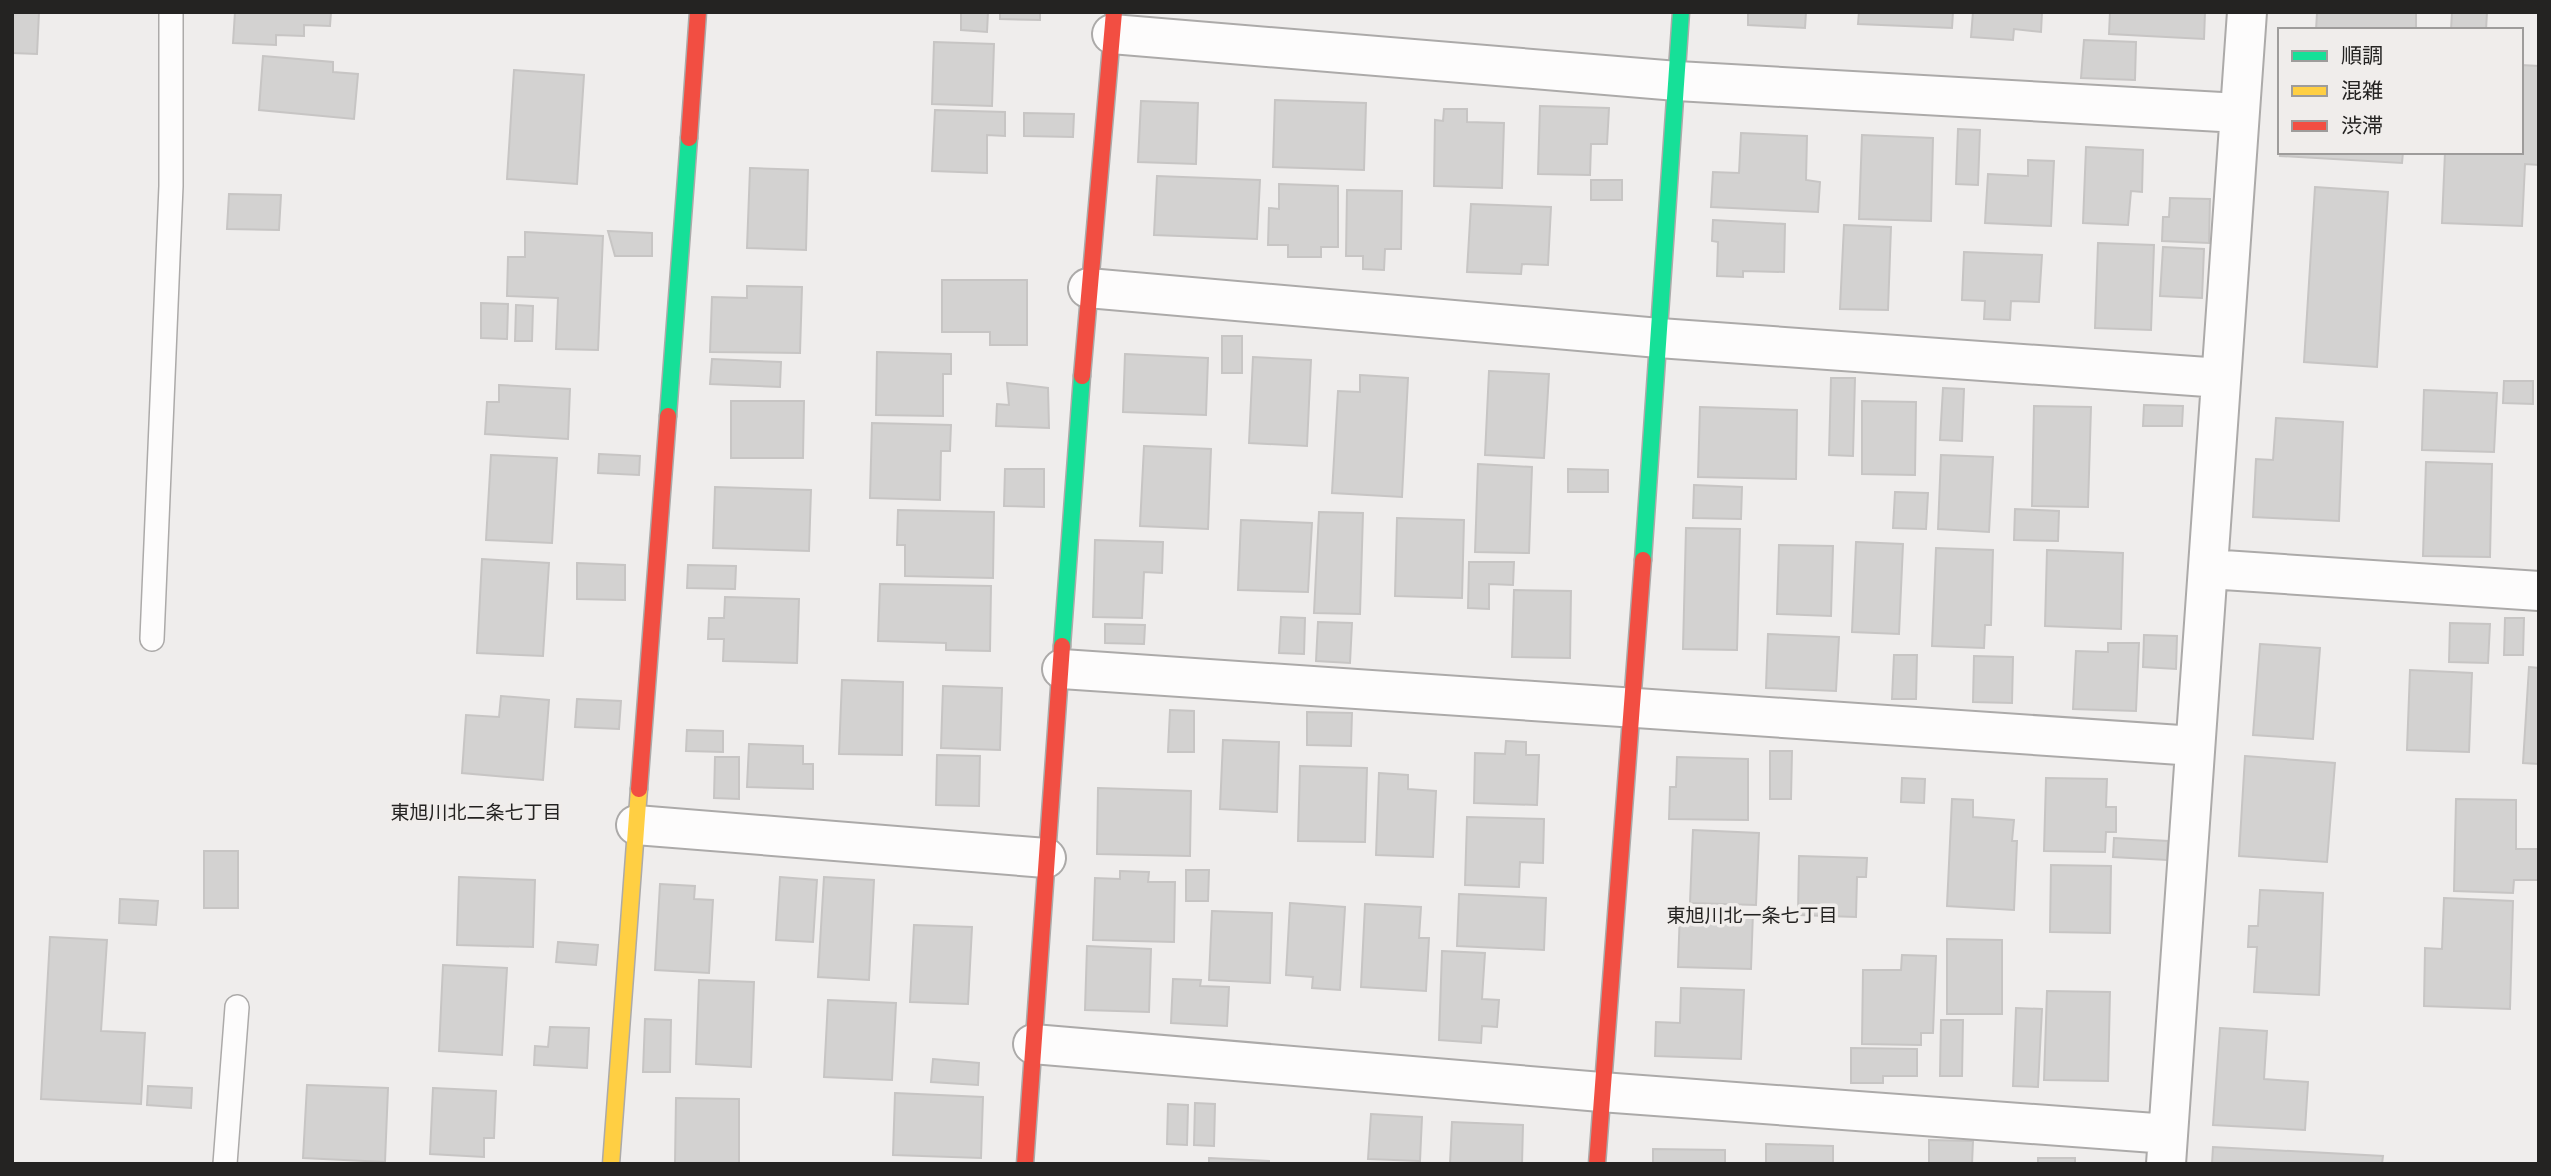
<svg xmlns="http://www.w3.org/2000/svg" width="2551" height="1176" viewBox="0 0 2551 1176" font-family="'Fira Sans','Noto Sans JP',sans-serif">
  <rect width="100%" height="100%" fill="#efedec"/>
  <path fill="#d3d2d1" stroke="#c7c5c4" stroke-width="2" d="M12 12H39L37 54 12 53Z
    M235 12H331L330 26 304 25V36L276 35V45L233 43Z
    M961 12H988L987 32 961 30Z
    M1000 12H1040V20L1000 19Z
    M1748 12H1806L1805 28 1748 25Z
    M1859 12H1953L1952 28 1858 24Z
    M1973 12H2042L2041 32 2014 29 2013 40 1971 37Z
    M2110 12H2205L2204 39 2109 34Z
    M2305 12H2416V30H2316L2317 13Z
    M2452 12H2487L2486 30H2451Z
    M2084 40 2136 42 2135 80 2081 78Z
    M934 42 994 44 992 106 932 104Z
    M263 56 333 62V72L358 74 354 119 259 110Z
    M2521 65 2539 66V165L2525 164 2522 226 2442 223 2445 152H2521Z
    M514 70 584 75 577 184 507 179Z
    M1275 100 1366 103 1364 170 1273 167Z
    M1141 101 1198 103 1196 164 1138 162Z
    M1540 106 1609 108 1607 144H1591L1590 175 1538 174Z
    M1444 109H1467V122L1504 123 1502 188 1434 186 1435 120 1443 121Z
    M935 110 1005 112V136L987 135V173L932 171Z
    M1024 113 1074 114 1073 137 1024 136Z
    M1958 129 1980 130 1978 185 1956 184Z
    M1741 133 1807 136 1806 180 1820 182 1818 212 1711 207 1713 172 1739 173Z
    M1862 135 1933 138 1931 221 1859 219Z
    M2086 147 2143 150 2142 192 2131 191 2128 225 2083 223Z
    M2281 152H2403L2402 163 2280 156Z
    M2028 160 2054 161 2051 226 1985 223 1988 174 2028 176Z
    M750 168 808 170 806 250 747 248Z
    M1157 176 1260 180 1257 239 1154 235Z
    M1591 180H1622V200H1591Z
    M1279 184 1338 186V247H1321V257H1288V245H1268L1269 208 1279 209Z
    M2315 187 2388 192 2377 367 2304 362Z
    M1347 190 1402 191 1401 249H1385L1384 270 1363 269V256H1346Z
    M229 194 281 195 279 230 227 229Z
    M2170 198 2210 199 2209 243 2162 241 2163 217H2169Z
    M1471 204 1551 207 1548 265 1522 264 1521 274 1467 272Z
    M1713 220 1785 224 1784 272 1743 271V277L1717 276 1718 242 1712 241Z
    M1844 225 1891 227 1888 310 1840 309Z
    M608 231 652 233V256H615Z
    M525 232 603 236 598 350 556 349 558 298 507 296 508 257H525Z
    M2098 243 2154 245 2151 330 2095 328Z
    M2163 247 2204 249 2202 298 2160 296Z
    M1964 252 2042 255 2039 302 2011 301 2010 320 1984 319 1985 301 1962 300Z
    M942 280H1027V345H990V332H942Z
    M747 286 802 287 800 353 710 352 712 297 747 298Z
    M481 303 508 304 507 339 481 338Z
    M516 305 533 306 532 341H515Z
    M1222 336H1242V373H1222Z
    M877 352 951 354V374H943V416L876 415Z
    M1125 354 1208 358 1206 415 1123 412Z
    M1253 357 1311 360 1307 446 1249 443Z
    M712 359 781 362 780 387 710 384Z
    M1489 371 1549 374 1544 458 1485 455Z
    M1360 375 1408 378 1402 497 1332 493 1338 391 1360 392Z
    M1831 378H1855L1853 456 1829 455Z
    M2504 381H2533V404L2503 403Z
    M1007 383 1048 388 1049 428 996 426 997 404 1009 405Z
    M499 385 570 389 568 439 485 434 487 402H499Z
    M1943 388 1964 389 1962 441 1940 440Z
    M2424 390 2497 393 2494 452 2422 450Z
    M731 401H804L803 458H731Z
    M1862 401 1916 402 1915 475 1862 474Z
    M2144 405 2183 406 2182 426H2143Z
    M2034 406 2091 407 2088 507 2032 506Z
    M1700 407 1797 410 1796 479 1698 477Z
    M2276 418 2343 422 2339 521 2253 517 2256 459 2273 460Z
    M872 423 951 425 950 451H941L940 500 870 498Z
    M1144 446 1211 449 1208 529 1140 526Z
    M599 454 640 456 639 475 598 473Z
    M491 455 557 458 552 543 486 540Z
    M1941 455 1993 457 1989 532 1938 529Z
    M2426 462 2492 464 2490 557 2423 556Z
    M1478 464 1532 467 1529 553 1475 552Z
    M1005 469H1044V507L1004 506Z
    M1568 469 1608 470V492H1568Z
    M1694 485 1742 487 1741 519 1693 518Z
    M715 487 811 490 809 551 713 548Z
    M1895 492 1928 493 1926 529 1893 528Z
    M2015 509 2059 511 2058 541 2014 540Z
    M898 510 994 512 993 578 905 576V545H897Z
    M1319 512 1363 513 1360 614 1314 613Z
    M1397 518 1464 520 1462 598 1395 596Z
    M1241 520 1312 523 1308 592 1238 590Z
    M1686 528 1740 529 1737 650 1683 649Z
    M1095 540 1163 542 1162 573 1144 572 1142 618 1093 617Z
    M1856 542 1903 544 1899 634 1852 632Z
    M1779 545 1833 546 1831 616 1777 614Z
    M1936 548 1993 550 1991 625H1985L1984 648 1932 646Z
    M2047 550 2123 553 2121 629 2045 626Z
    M482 559 549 563 543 656 477 653Z
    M1469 562H1514L1513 585 1489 584V609L1468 608Z
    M577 563 625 565V600L577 599Z
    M688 565 736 566 735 589 687 588Z
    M880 584 991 586 990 651 946 650V643L878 641Z
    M1514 590 1571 591 1570 658 1512 657Z
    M725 597 799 599 797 663 723 661 724 639H708L709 618H724Z
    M1281 617 1305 618 1304 654 1279 653Z
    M2505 618H2524L2523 655H2504Z
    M1318 622 1352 623 1350 663 1316 661Z
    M2450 623 2490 624 2488 663 2449 662Z
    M1105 624 1145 625 1144 644 1105 643Z
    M1768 634 1839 637 1836 691 1766 688Z
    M2144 635 2177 636 2176 669 2143 667Z
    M2108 643H2139L2136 711 2073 709 2076 651 2108 652Z
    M2260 644 2320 648 2313 739 2253 735Z
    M1894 655H1917L1916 699H1892Z
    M1974 656 2013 657 2012 703 1973 702Z
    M2529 667 2539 668V764L2523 763Z
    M2410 670 2472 673 2469 752 2407 750Z
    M842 680 903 682 902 755 839 754Z
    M943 686 1002 688 1000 750 941 748Z
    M501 696 549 700 543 780 462 773 466 715 499 717Z
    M577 699 621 701 619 729 575 727Z
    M1170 710 1194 711V752H1168Z
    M1307 712 1352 713 1351 746 1307 745Z
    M687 730 723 731V752L686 751Z
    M1223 740 1279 742 1277 812 1220 809Z
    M1506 741 1526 742V755H1539L1537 805 1474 803 1475 753 1505 754Z
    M749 744 803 746V764H813V789L747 787Z
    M1770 751H1792L1791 799H1770Z
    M937 755 980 756 979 806 936 805Z
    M2245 756 2335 763 2327 862 2239 856Z
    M715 757H739V799L714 798Z
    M1677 757 1748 759V820L1669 819 1670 787H1676Z
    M1300 766 1367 768 1365 842 1298 841Z
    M1379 773 1408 775V789L1436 791 1433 857 1376 855Z
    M1902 778 1925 779 1924 803 1901 802Z
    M2046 778 2107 779 2106 807H2116V832H2106L2105 852 2044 851Z
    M1098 788 1191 791 1190 856 1097 854Z
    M1952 799 1973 800V817L2014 820 2012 841H2017L2014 910 1947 906Z
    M2456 799 2516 800V849H2539V880H2514L2513 893 2454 891Z
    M1467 817 1544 819 1543 863 1520 862 1519 887 1465 885Z
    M1693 830 1759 833 1756 905 1690 903Z
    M2114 838 2168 841 2167 860 2113 857Z
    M204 851H238V908H204Z
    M1799 856 1867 858 1866 877H1857L1856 917 1798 915Z
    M2051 865 2111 866 2110 933 2050 932Z
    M1186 870H1209L1208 901H1186Z
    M1120 871 1149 872 1148 882H1175L1174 942 1093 940 1095 878 1120 879Z
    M459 877 535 880 533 947 457 945Z
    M780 877 817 880 813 942 776 940Z
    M824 877 874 880 869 980 818 977Z
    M660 884 695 886 694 899 713 900 709 973 655 970Z
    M2260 890 2323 893 2319 995 2254 992 2257 947H2248L2249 926H2258Z
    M1459 894 1546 898 1544 950 1457 946Z
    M2444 898 2513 901 2510 1009 2424 1006 2425 948 2442 949Z
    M120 899 158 901 156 925 119 923Z
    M1290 903 1345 907 1340 990 1312 988 1313 977 1286 975Z
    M1365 904 1421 907 1419 938H1429L1426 991 1361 987Z
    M1680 910 1753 912 1751 969 1678 967Z
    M1212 911 1272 913 1270 983 1209 980Z
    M914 925 972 927 968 1004 910 1002Z
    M50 937 107 940 101 1031 145 1033 141 1104 41 1099Z
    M1947 939 2002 940V1014H1947Z
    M558 942 598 945 596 965 556 962Z
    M1087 946 1151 949 1149 1012 1085 1010Z
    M1442 951 1485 953 1482 999 1499 1000 1497 1027 1482 1026 1481 1043 1439 1040Z
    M1902 955 1936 956 1933 1033H1921V1045L1862 1044 1863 970H1901Z
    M443 965 507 968 502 1055 439 1051Z
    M1173 979 1201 980 1200 986 1229 987 1227 1026 1171 1023Z
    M699 980 754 982 751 1067 696 1064Z
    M1681 988 1744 990 1741 1059 1655 1056 1656 1022 1680 1023Z
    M2047 991 2110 992 2108 1081 2044 1080Z
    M828 1000 896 1003 892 1080 824 1077Z
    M2016 1008 2042 1009 2038 1087 2013 1086Z
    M645 1019 671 1020 670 1072H643Z
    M1941 1020H1963L1962 1076H1940Z
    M550 1027 589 1028 587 1068 534 1065 535 1046 548 1047Z
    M2220 1028 2267 1031 2264 1079 2308 1082 2305 1130 2213 1125Z
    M1851 1048 1917 1049V1076H1883V1083H1851Z
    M933 1059 979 1063 978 1085 931 1082Z
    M307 1085 388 1088 385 1162 303 1158Z
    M148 1086 192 1088 191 1108 147 1105Z
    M433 1088 496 1091 494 1138H484V1157L430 1154Z
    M895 1093 983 1097 981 1158 893 1155Z
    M676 1098 739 1099V1164H675Z
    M1195 1103 1215 1104 1214 1146 1194 1145Z
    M1168 1104 1188 1105 1187 1145 1167 1144Z
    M1371 1114 1422 1117 1420 1161 1368 1159Z
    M1452 1122 1523 1125 1522 1164H1450Z
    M1929 1140 1973 1141 1972 1164H1929Z
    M1766 1144 1833 1146V1164H1766Z
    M2213 1147 2383 1156 2382 1164H2212Z
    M1653 1149 1725 1150V1164H1653Z
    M1209 1158 1269 1161V1164H1209Z
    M2038 1158H2075V1164H2038Z"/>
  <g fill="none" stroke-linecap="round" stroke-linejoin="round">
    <g stroke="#acaaa9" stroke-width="26">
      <path id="lane" d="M152 639 171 186V12
        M225 1164 237 1007"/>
    </g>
    <g stroke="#acaaa9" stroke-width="42">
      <path id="street" d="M1112 34 1677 81 2239 113
        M1088 288 1659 338 2221 378
        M2208 569 2539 591
        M1062 669 2195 746
        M636 825 1046 858
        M1033 1044 1601 1092 2168 1134
        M2166 1164 2247 12"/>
    </g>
    <g stroke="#acaaa9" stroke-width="19">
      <path id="fast" d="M668 416 689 138
        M1643 560 1681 12
        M1062 646 1082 376"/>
    </g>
    <g stroke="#acaaa9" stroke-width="19">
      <path id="slow" d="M611 1164 639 789"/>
    </g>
    <g stroke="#acaaa9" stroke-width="19">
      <path id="jam" d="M689 138 698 12
        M1082 376 1114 12
        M639 789 668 416
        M1025 1164 1062 646
        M1597 1164 1643 560"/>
    </g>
    <use href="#lane" stroke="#fdfcfc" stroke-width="23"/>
    <use href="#street" stroke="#fdfcfc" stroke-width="38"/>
    <use href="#fast" stroke="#16e098" stroke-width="16"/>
    <use href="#slow" stroke="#ffcf43" stroke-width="16"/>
    <use href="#jam" stroke="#f24e42" stroke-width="16"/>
  </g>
  <g text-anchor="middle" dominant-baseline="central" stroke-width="7" stroke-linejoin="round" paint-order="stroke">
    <g font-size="19" fill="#242322" stroke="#f0edeb">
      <text x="476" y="812">東旭川北二条七丁目</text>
      <text x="1752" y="915">東旭川北一条七丁目</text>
    </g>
  </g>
  <rect width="2551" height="1176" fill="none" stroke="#242322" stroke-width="28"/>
  <rect x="2278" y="28" width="245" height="126" fill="#f0edeb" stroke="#9e9c9b" stroke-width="2"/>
  <rect x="2292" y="51" width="35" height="10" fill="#16e098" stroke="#9e9c9b" stroke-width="2"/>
  <text x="2341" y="63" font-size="21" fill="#242322">順調</text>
  <rect x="2292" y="86" width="35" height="10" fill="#ffcf43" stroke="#9e9c9b" stroke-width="2"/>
  <text x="2341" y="98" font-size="21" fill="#242322">混雑</text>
  <rect x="2292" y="121" width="35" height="10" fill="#f24e42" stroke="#9e9c9b" stroke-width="2"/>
  <text x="2341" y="133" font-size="21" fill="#242322">渋滞</text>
</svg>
